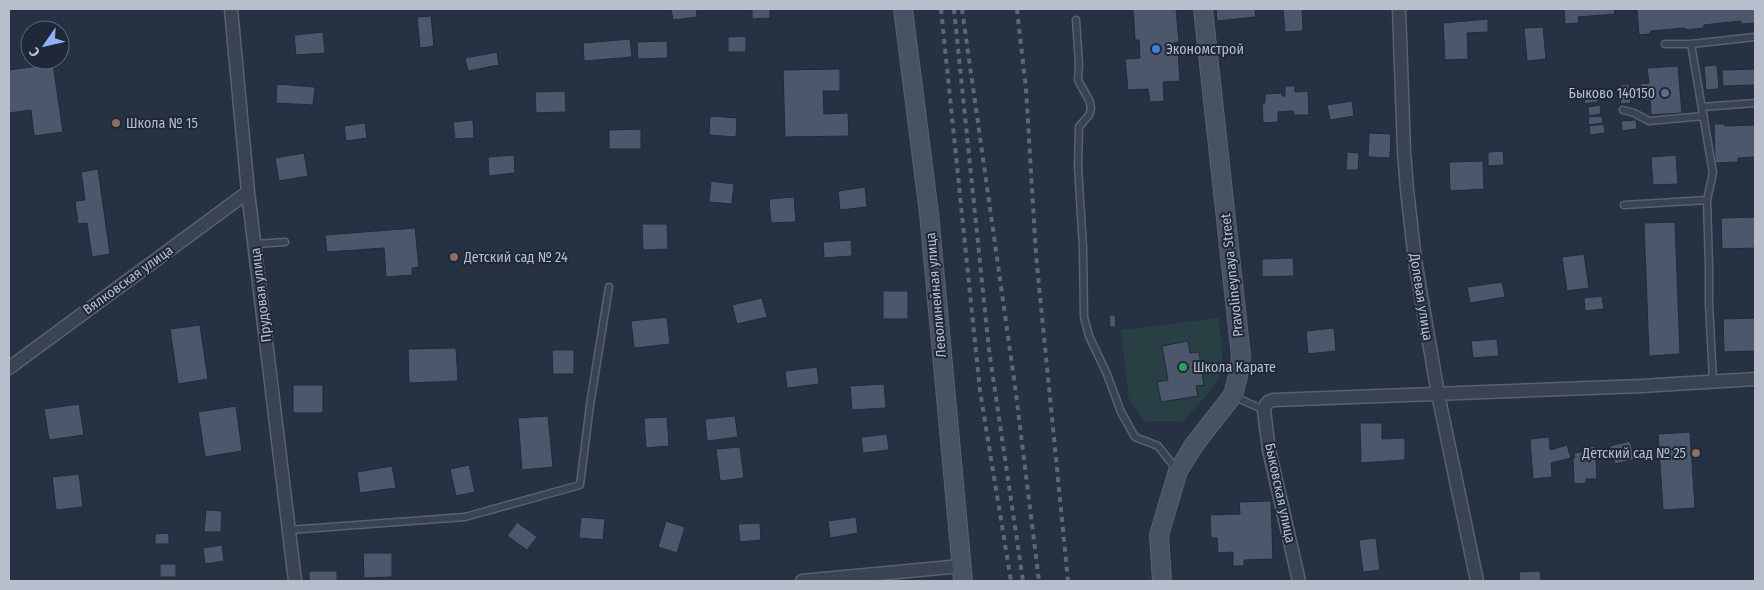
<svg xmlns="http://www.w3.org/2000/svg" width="1764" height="590" viewBox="0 0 1764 590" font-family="'Fira Sans Condensed',sans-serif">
  <rect width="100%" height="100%" fill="#263143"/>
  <path fill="#283f43" d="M1219 318C1220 333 1223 350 1222 366 1221 383 1195 408 1183 421H1145L1129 401 1121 330Z"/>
  <path fill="#4c576c" stroke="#212a39" d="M671 9H696L697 17 673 20Z
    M752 9H770V18L752 19Z
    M1133 9H1176L1179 42 1173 43 1174 53 1178 52 1180 81 1163 82 1164 101 1150 102 1148 89 1128 90 1125 59 1140 58 1139 40H1135Z
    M1216 9H1255L1256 17 1217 21Z
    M1283 9H1302L1303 31 1285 32Z
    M1564 9H1614L1615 14 1578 17 1579 23 1565 24Z
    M1637 9H1755V23L1742 24 1740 21 1704 25 1703 28 1687 30 1685 28 1651 31 1649 34 1639 35Z
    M431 16 434 46 420 48 417 17Z
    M1488 19V32L1467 33 1468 59 1445 60 1443 23Z
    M1543 27 1546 59 1527 61 1524 28Z
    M323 32 325 53 296 55 294 35Z
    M746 36V52H728V37Z
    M630 39 632 57 584 61 583 43Z
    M667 41 668 58 638 59 637 42Z
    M497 52 499 65 468 71 465 58Z
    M53 64 63 132 34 136 31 110 9 113V70Z
    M1717 65 1719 89 1706 90 1704 66Z
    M1678 66 1682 113 1651 115 1650 100 1642 101 1641 93 1640 84 1649 83 1647 68Z
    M840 69V91H823L824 114 848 113 849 136 785 137 783 70Z
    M1755 69V85L1723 86 1722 70Z
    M277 84 315 87 313 105 276 103Z
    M1629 84 1631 103 1621 104 1619 85Z
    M1285 86H1295V92L1308 91 1309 115H1294L1293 111 1278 112V122L1263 123 1262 103H1265V94L1282 93V96H1285Z
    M565 91 566 112 536 113 535 92Z
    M1597 92 1598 102 1585 104 1583 94Z
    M1352 101 1354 116 1330 120 1327 105Z
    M1600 105 1601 114 1589 116 1588 107Z
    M710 116 737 118 736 137 709 135Z
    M1602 116 1603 123 1589 125 1588 117Z
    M473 120 474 138 455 139 453 122Z
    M1636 120 1637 129 1622 131 1621 121Z
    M365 123 367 138 346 141 344 126Z
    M1604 124 1605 133 1590 135 1589 126Z
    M1714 124H1725V126L1755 125V157L1738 158V162L1715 163Z
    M641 129V149H609V130Z
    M1369 133 1391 134 1390 158 1368 157Z
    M1503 151 1504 165 1488 166V152Z
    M1347 152 1359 153 1358 170H1346Z
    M304 153 308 176 279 181 275 158Z
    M514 155 515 173 489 176 488 157Z
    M1676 155 1678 184 1653 185 1651 157Z
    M1483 161 1484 189 1450 191 1449 162Z
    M98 169 110 254 92 257 87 223 78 224 75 201 85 200 81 172Z
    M711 181 734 184 732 204 709 202Z
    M865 187 867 207 840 210 838 191Z
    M794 197 796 222 771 223 769 199Z
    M1755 217V248L1722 249 1721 218Z
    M1675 222 1680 354 1649 356 1644 223Z
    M642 224H667L668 249 643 250Z
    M415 228 419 267 412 268V275L386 277 384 248 327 252 325 235Z
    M851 240 852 256 824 258 823 242Z
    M1584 254 1589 288 1567 291 1562 257Z
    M1293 258 1294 276 1262 277V259Z
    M1502 282 1505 297 1470 303 1467 287Z
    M883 291H908V319H883Z
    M1602 296 1604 309 1585 311 1584 298Z
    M762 298 767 317 737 324 732 305Z
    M1109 315H1115L1116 327H1110Z
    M667 317 670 344 634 348 631 321Z
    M1755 318V351L1724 352 1723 319Z
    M200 325 208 379 178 384 170 329Z
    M1334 328 1336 351 1308 354 1306 331Z
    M1497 339 1499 356 1473 358 1471 341Z
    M1188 341 1190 353 1199 352 1204 385 1196 386 1198 396 1161 402 1157 382 1168 380 1162 346Z
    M456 348 458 381 409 383 408 349Z
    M552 350H574V374H553Z
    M817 367 819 384 787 388 785 371Z
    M884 384 886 408 852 410 850 386Z
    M293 385H323V413H293Z
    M79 404 84 435 49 440 44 409Z
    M236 406 242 451 205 457 198 412Z
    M548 416 553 467 522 470 518 418Z
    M735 416 738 437 707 441 705 419Z
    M667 417 669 446 646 448 644 418Z
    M1360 423H1382V439L1405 438V460L1361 463Z
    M1690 432 1695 508 1663 510 1658 434Z
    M887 434 889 450 863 453 861 437Z
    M1549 437 1550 450 1567 445 1571 458 1551 463 1552 477 1533 479 1530 439Z
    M1630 441 1635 459 1615 464 1610 446Z
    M1595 446 1597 479H1586V483L1574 484 1573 458H1575L1574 453 1582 452V447Z
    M740 447 744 478 720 481 716 449Z
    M469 465 475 492 456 496 450 469Z
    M392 466 396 488 360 493 357 472Z
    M79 474 83 507 56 510 52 477Z
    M1271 501 1273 559 1244 560V566H1233V552L1218 553 1217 538H1211L1210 515 1240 514 1239 502Z
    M206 510 222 511 221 532H204Z
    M581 517 605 519 603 540 579 538Z
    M856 517 858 533 830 538 828 521Z
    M666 521 685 527 677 553 658 547Z
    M517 522 537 537 527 550 507 536Z
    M760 523 761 540 740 542 738 524Z
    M169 533V544H155V534Z
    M1376 538 1380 570 1363 572 1359 540Z
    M222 545 224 561 205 564 203 548Z
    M363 553H392V577L364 578Z
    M160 564H176V577H160Z
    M309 571H337V581H309Z
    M1540 571 1541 581H1520L1519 572Z"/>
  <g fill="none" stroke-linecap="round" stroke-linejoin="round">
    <g stroke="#59616f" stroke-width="9">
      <path id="service" d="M1076 20 1079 64 1078 80 1090 102 1091 109 1089 115 1079 127 1078 166 1083 248 1084 317 1089 336 1107 374 1121 412 1135 437 1158 446 1177 470
        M1665 44H1691L1755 37
        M1691 44 1713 173 1707 200 1709 266V303L1713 381
        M1702 107 1755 103
        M1623 110 1634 113 1649 121 1704 116
        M1624 205 1707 200
        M255 244 285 242
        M1233 396 1264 410
        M289 530 465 517 580 485 590 405 609 287"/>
    </g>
    <g stroke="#59616f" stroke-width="15">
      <path id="minor" d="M231 9 248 192 295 581
        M1399 9 1404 151 1407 190 1415 260 1438 394 1477 581
        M9 368 248 192
        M802 581 961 566
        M1299 581 1269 450 1264 410C1266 403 1268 401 1274 400L1641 386 1755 379"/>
    </g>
    <g stroke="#59616f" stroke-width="20">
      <path id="secondary" d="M903 9 929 213 963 581
        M1162 581 1159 535 1178 471 1194 445 1233 395 1238 376 1241 356 1203 9"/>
    </g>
    <use href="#service" stroke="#3a4352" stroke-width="6"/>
    <use href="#minor" stroke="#3a4352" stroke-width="12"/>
    <use href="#secondary" stroke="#485265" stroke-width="18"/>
    <path stroke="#5d6779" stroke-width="4" stroke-dasharray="5 5" stroke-linecap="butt" d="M941 9 980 391 1011 581
      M954 9 989 350 1023 581
      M962 9 1015 386 1039 581
      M1017 9 1026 89 1036 255 1068 581"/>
  </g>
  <circle fill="#3f7fe0" stroke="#1f2838" stroke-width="2" cx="1156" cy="49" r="5"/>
  <circle fill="#5c6f8a" stroke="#1f2838" stroke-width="2" cx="1665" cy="93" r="5"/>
  <g fill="#8d6e63" stroke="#1f2838" stroke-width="2">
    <circle cx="116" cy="123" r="5"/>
    <circle cx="454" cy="257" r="5"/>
    <circle cx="1696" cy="453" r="5"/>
  </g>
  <circle fill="#2e9e5b" stroke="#1f2838" stroke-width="2" cx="1183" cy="367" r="5"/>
  <g text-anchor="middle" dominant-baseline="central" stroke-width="4" stroke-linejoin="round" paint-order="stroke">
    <g font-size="14" fill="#b8becc" stroke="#1f2838" text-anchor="start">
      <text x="1166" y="49">Экономстрой</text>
      <text x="1655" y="93" text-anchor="end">Быково 140150</text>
      <text x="126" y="123">Школа № 15</text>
      <text x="464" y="257">Детский сад № 24</text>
      <text x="1193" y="367">Школа Карате</text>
      <text x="1686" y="453" text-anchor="end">Детский сад № 25</text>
    </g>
    <g font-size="14" fill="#b8becc" stroke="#1f2838">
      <text transform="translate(1232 275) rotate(-96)">Pravolineynaya Street</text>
      <text transform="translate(128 280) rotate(-36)">Вялковская улица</text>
      <text transform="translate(261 295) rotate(-97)">Прудовая улица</text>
      <text transform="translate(936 295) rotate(-95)">Леволинейная улица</text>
      <text transform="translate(1421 297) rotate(81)">Долевая улица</text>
      <text transform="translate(1280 493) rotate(78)">Быковская улица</text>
    </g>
  </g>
  <rect width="1764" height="590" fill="none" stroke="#b8becc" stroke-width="20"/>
  <g transform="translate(45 45) rotate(236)"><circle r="24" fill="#1f2838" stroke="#5c6473"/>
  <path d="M0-4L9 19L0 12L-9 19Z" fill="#8fb2fa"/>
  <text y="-8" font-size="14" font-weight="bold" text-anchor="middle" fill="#b8becc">С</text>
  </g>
</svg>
